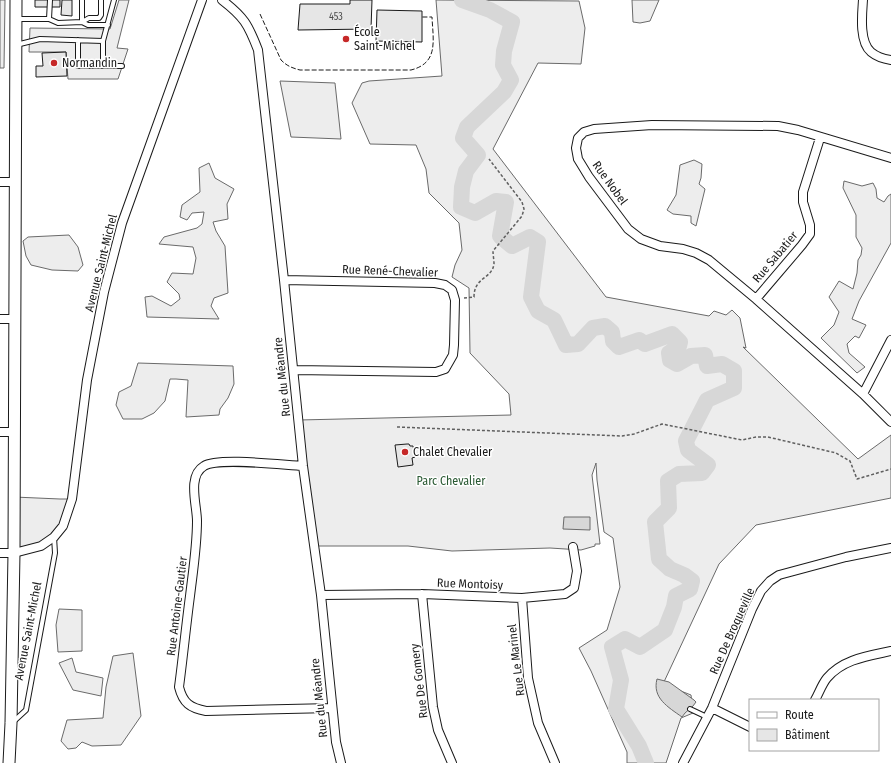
<svg xmlns="http://www.w3.org/2000/svg" width="891" height="763" viewBox="0 0 891 763" font-family="'Fira Sans Condensed',sans-serif">
  <rect width="100%" height="100%" fill="#fff"/>
  <path fill="#ededed" stroke="#6a6a6a" d="M0 0H5L4 68H0Z
    M119 0H129L117 48 128 49 118 79H68L66 52H29L30 28 110 29Z
    M436 0 579 1 585 28 581 64 538 63 493 149 606 297 709 316 714 311 726 315 732 310 740 318 746 348 743 347 858 459 891 435V498L756 525 719 564 663 684 691 695 693 713 681 718 666 763H627V752L591 671 579 648 607 630 620 587 613 538 604 532 597 480 596 463 592 475 600 544H595V546L581 550 550 548 452 551 408 546H314L299 420 511 415 509 394 470 353 469 288 452 277 455 265 462 250 459 223 429 193 426 169 416 145 370 144 352 103 362 83 369 81 442 76Z
    M632 0H659L650 21 640 23 633 22Z
    M280 81 335 83 341 139 291 137Z
    M694 160 702 164 701 178 699 184 705 189 696 226 691 223V216L673 214 667 210 676 195 680 165Z
    M209 163 215 178 234 189 227 204 228 219 213 222 216 231 225 246 228 293 214 298 211 306 219 319 147 317 145 297 152 296 171 306 180 299 179 294 167 282 172 273 193 274 196 258 193 247 159 244 164 237 197 228 202 224 204 212 192 213 187 220 180 217 182 205 200 192 199 168Z
    M844 181 862 186 873 183 876 189 877 198 884 202 888 196 891 194V243L859 301 852 319 866 325 859 338 855 336 847 344 849 353 865 367 857 373 821 338 834 325 839 312 829 297 839 281 853 289 857 273 858 260 861 255 862 248 856 237V215L843 188Z
    M69 235 78 247 83 265 78 271 52 270 31 265 26 256 23 241 28 237Z
    M138 363 233 366 234 384 228 398 220 409 219 415 186 417 188 380 176 379H170L165 401 154 413 142 419H123L116 405 119 392 131 386Z
    M14 497 60 499H72L54 537 14 553Z
    M59 609 82 610V651L58 652 56 625Z
    M133 653 141 716 121 745 92 746 82 742 76 748 68 749 61 741 67 720 103 718 106 687 113 656Z
    M72 658 76 672 103 678 101 696 73 690 59 663Z"/>
  <path fill="#d7d7d7" stroke="#6a6a6a" d="M564 517H590V530L563 529Z
    M657 679 669 682 694 700 696 702C693 708 685 711 682 717 668 707 652 698 657 679Z"/>
  <g fill="none" stroke-linecap="round" stroke-linejoin="round">
    <path stroke="#d7d7d7" stroke-width="16" d="M462 0 490 10 512 22 504 51 503 65 511 80 504 92 467 127 463 138 478 155 466 171 462 187 461 207 475 213 496 201 506 202 500 236 512 246 530 237 538 242 531 297 538 311 554 320 566 345 578 344 593 328 605 326 612 332 613 341 619 347 639 340 645 344 672 334 680 342 679 346 669 353 670 360 677 364 691 356 705 355 707 366 722 364 734 371V388L707 400 686 441 688 450 708 465 702 473 679 474 668 481 669 508 655 522 659 559 670 569 684 575 692 581 690 589 676 596 674 607 665 630 640 647 625 639 612 647 621 680 616 709 639 746 646 763"/>
  </g>
  <path fill="#e6e6e6" stroke="#1a1a1a" d="M35 0H60V7H35Z
    M62 0H72V16L61 15Z
    M350 0H372L371 29 298 30 300 4H350Z
    M377 10 422 11V42L376 41Z
    M66 52 67 76 36 77V66H43L42 53Z
    M407 444H409L410 446H413L415 457 412 458 413 465 398 467 395 445Z"/>
  <g fill="none" stroke-linecap="round" stroke-linejoin="round">
    <g stroke="#1a1a1a" stroke-width="6">
      <path id="service" d="M16 19H49L58 23 82 22 88 25H108
        M49 19 50 0
        M82 22 89 18H99L101 15V0
        M82 22V0
        M78 40V66H122
        M16 45 40 39 103 41
        M103 66V41L114 0
        M690 709 707 717
        M13 722 26 710 55 553 54 537"/>
    </g>
    <g stroke="#1a1a1a" stroke-width="10">
      <path id="minor" d="M222 0C244 17 248 24 258 50L284 280 303 466 321 595 336 742 341 763
        M863 0C862 14 859 42 871 52 877 57 884 59 891 60
        M891 158 798 130 778 126 652 125 594 129 584 132 578 138 576 148 578 159 589 177 628 229 641 239 660 246 683 249 696 253 709 260 756 299 863 394 891 422
        M0 182H15
        M284 280 435 283 445 285 452 290 455 300 454 345 453 355 445 369 436 372 294 370
        M756 299 802 245 810 234V225L803 202V192L820 138
        M0 319H14
        M863 394 891 340
        M0 432H14
        M303 466C283 465 218 457 204 466 187 476 197 505 197 521 197 546 193 571 190 596 186 626 183 657 179 687 183 703 190 708 206 711L332 708
        M0 553H14L41 546 54 537 63 526 72 499 87 380 104 292 122 223 202 0
        M422 594 433 707 438 730 452 763
        M321 595 422 594 522 598 565 594 574 588 577 571 573 547
        M522 598 528 678 538 723 555 763
        M815 700C819 693 822 684 827 678 843 659 868 656 891 651
        M712 708 750 727
        M683 763 712 708 752 609 761 591 770 581 779 575 846 557 891 548"/>
    </g>
    <g stroke="#1a1a1a" stroke-width="13">
      <path id="secondary" d="M9 763 11 723 14 553 16 0"/>
    </g>
    <path stroke="#5f5f5f" stroke-width="1.5" stroke-dasharray="3 2" stroke-linecap="butt" d="M464 298 474 297C474 277 492 279 494 264 494 260 493 255 493 251L522 216 524 209 522 202 489 159
      M397 427 622 436 634 434 662 424 742 440 756 437H768L836 453 850 461 857 479 891 469"/>
    <use href="#service" stroke="#fff" stroke-width="4"/>
    <use href="#minor" stroke="#fff" stroke-width="8"/>
    <use href="#secondary" stroke="#fff" stroke-width="11"/>
    <path stroke="#1a1a1a" stroke-width="1" stroke-dasharray="5 2" stroke-linecap="butt" d="M260 14 281 60C287 66 292 68 300 70H411C439 63 433 40 432 17H422"/>
  </g>
  <g fill="#c62828" stroke="#fff" stroke-width="1.5">
    <circle cx="346" cy="39" r="4"/>
    <circle cx="54" cy="63" r="4"/>
    <circle cx="405" cy="452" r="4"/>
  </g>
  <g text-anchor="middle" dominant-baseline="central" stroke-width="3" stroke-linejoin="round" paint-order="stroke">
    <g font-size="10" fill="#4d4d4d">
      <text x="336" y="17">453</text>
    </g>
    <g font-size="12" fill="#1a1a1a" stroke="#fff" text-anchor="start">
      <text x="354" y="32">École<tspan x="354" dy="14">Saint-Michel</tspan></text>
      <text x="62" y="63">Normandin</text>
      <text x="413" y="452">Chalet Chevalier</text>
    </g>
    <g font-size="12" fill="#1a1a1a" stroke="#fff">
      <text transform="translate(610 183) rotate(54)">Rue Nobel</text>
      <text transform="translate(775 257) rotate(-50)">Rue Sabatier</text>
      <text transform="translate(101 263) rotate(-76)">Avenue Saint-Michel</text>
      <text transform="translate(390 271) rotate(2)">Rue René-Chevalier</text>
      <text transform="translate(282 377) rotate(-96)">Rue du Méandre</text>
      <text transform="translate(470 584) rotate(2)">Rue Montoisy</text>
      <text transform="translate(177 606) rotate(-83)">Rue Antoine-Gautier</text>
      <text transform="translate(28 631) rotate(-79)">Avenue Saint-Michel</text>
      <text transform="translate(732 631) rotate(-66)">Rue De Broqueville</text>
      <text transform="translate(516 660) rotate(-97)">Rue Le Marinel</text>
      <text transform="translate(419 681) rotate(-97)">Rue De Gomery</text>
      <text transform="translate(319 698) rotate(-96)">Rue du Méandre</text>
    </g>
    <g font-size="12" fill="#2b5a34" stroke="#fff">
      <text x="451" y="481">Parc Chevalier</text>
    </g>
  </g>
  <rect x="749" y="699" width="130" height="52" fill="#ffffff" stroke="#a3a3a3"/>
  <rect x="757" y="712" width="20" height="6" fill="#ffffff" stroke="#a3a3a3"/>
  <text x="785" y="719" font-size="12" fill="#1a1a1a">Route</text>
  <rect x="757" y="729" width="20" height="12" fill="#e6e6e6" stroke="#a3a3a3"/>
  <text x="785" y="739" font-size="12" fill="#1a1a1a">Bâtiment</text>
</svg>
